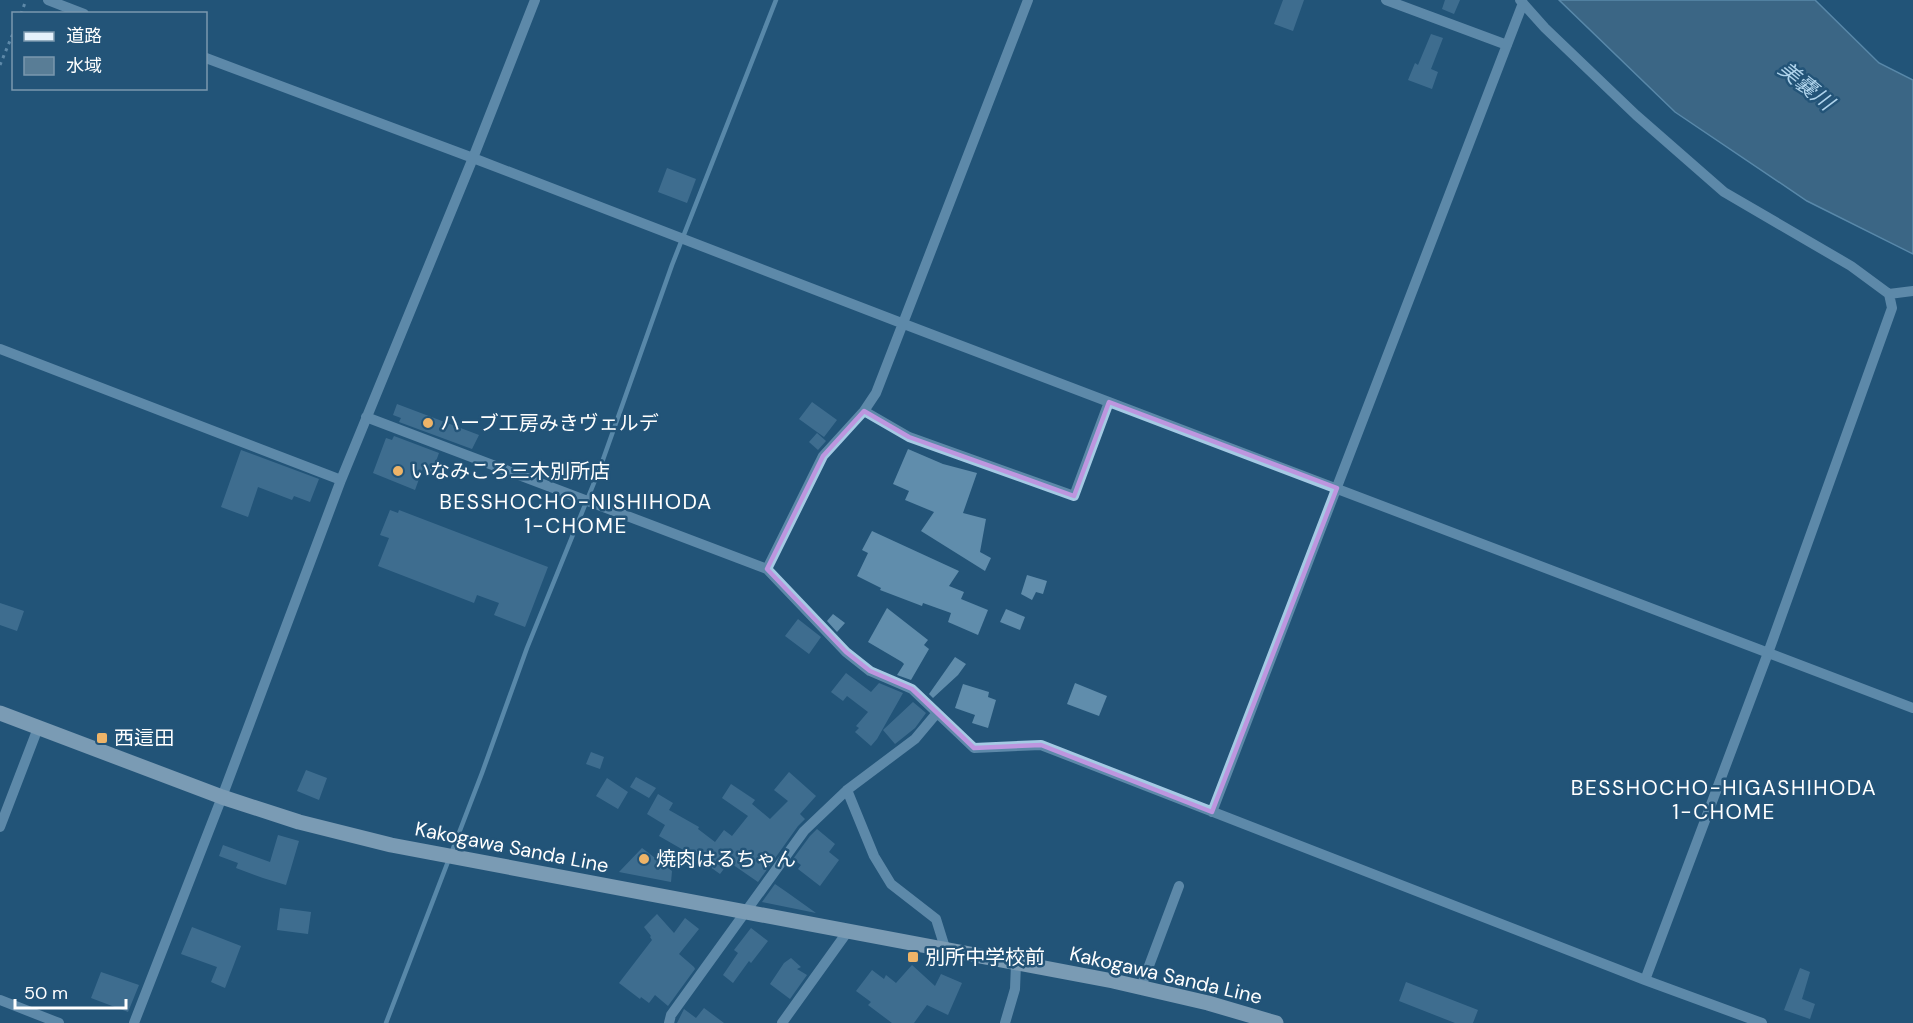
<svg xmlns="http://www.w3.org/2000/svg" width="1913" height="1023" viewBox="0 0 1913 1023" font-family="'DM Sans','Noto Sans JP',sans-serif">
  <rect width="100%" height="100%" fill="#235478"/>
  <path fill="#597d96" stroke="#99c7e4" stroke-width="1.5" d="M1559 0H1815L1879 63 1913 80V254L1807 201 1675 112Z"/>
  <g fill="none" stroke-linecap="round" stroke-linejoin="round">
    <path stroke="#99c7e4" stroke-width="4.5" d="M386 1023 482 773 527 648 600 468 672 265 776 0"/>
  </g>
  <path fill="#608dac" d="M1283 0H1304L1293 31 1274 24Z
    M1445 0H1460L1454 14 1442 9Z
    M1431 34 1443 38 1431 69 1438 72 1432 89 1408 80 1415 63 1418 65Z
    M667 168 696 179 687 203 658 192Z
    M812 402 837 420 824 437 799 419Z
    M397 404 479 435 472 449 399 422 401 418 393 415Z
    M817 433 826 441 818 450 809 442Z
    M394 436 439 453 432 472 423 468 415 490 373 473 386 438 392 440Z
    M908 449 943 464 977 473 963 513 986 519 980 552 991 558 985 571 921 531 934 512 905 500 909 491 893 484Z
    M241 450 319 479 310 502 294 496 292 500 258 487 248 517 221 507Z
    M390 510 398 513 399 510 548 567 525 627 494 615 499 603 477 595 474 603 378 566 389 538 380 535Z
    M872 531 959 571 949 586 964 592 961 599 988 610 978 635 948 622 951 613 923 603 922 606 880 590 881 588 857 576 868 553 862 550Z
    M1027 575 1047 581 1043 594 1036 592 1032 600 1021 594Z
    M0 603 24 611 17 631 0 625Z
    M887 608 928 640 924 645 929 649 911 680 897 675 904 664 902 662 868 642Z
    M1006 609 1025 617 1020 630 1000 622Z
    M833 614 845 623 837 632 827 621Z
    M798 619 821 637 809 654 785 636Z
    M955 657 966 664 958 675 933 698 929 694Z
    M846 673 871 692 879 683 903 693 877 739 871 746 855 732 859 728 856 726 868 712 847 696 843 701 831 692Z
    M1075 683 1107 696 1099 716 1067 704Z
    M963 684 989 692 988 697 996 700 988 728 972 723 975 715 955 708Z
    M913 702 926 713 915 728 895 744 883 730Z
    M591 752 604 757 600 769 586 764Z
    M306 770 327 778 319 800 297 791Z
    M789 772 816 796 800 814 805 819 798 826 758 882 729 862 720 874 699 859 659 836 665 825 647 814 658 794 673 803 669 810 699 827 698 829 715 842 724 830 732 836 748 816 722 798 731 784 755 800 752 804 770 819 788 801 774 790Z
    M636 777 656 788 649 798 630 787Z
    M607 778 628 792 618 809 596 796Z
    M817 829 835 844 829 852 839 860 820 886 798 869 801 865 793 859 810 836Z
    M278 835 299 841 286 885 263 878 236 868 238 863 219 856 223 845 270 862Z
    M642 848 672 871 671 882 619 872Z
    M775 884 788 893 816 913 762 902Z
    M280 908 311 912 308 934 277 930Z
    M657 914 674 933 685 918 699 929 679 954 694 967 695 969 668 1006 655 995 649 1003 641 997 640 999 619 983 652 940 650 937 651 936 644 927Z
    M192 927 241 946 225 988 211 982 217 967 181 954Z
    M751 928 768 941 751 963 749 961 733 983 723 975 738 953 734 950Z
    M791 958 801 967 797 969 807 975 790 999 770 984 784 963Z
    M912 965 935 986 941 974 962 983 948 1015 927 1005 914 1023H892L868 1005 871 1002 856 991 872 970 884 979 886 975 896 983Z
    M1800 968 1810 972 1802 999 1815 1004 1810 1019 1784 1010Z
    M101 972 139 985 128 1012 91 998Z
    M1406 982 1478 1010 1473 1023H1455L1399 1001Z
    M704 1008 724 1023H677L684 1009 696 1018Z"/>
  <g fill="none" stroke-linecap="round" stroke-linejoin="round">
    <path stroke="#a5cae4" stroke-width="3" stroke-dasharray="3 4.5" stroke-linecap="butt" d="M21 14 26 0
      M0 65 14 31"/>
    <path stroke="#a5cae4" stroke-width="10" d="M48 0 84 14
      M1386 0 1507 45
      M1520 0 1545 28 1636 115 1724 192 1851 266 1889 294 1892 308 1768 653 1645 980
      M206 58 473 158 904 324 1913 708
      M1889 294 1913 291
      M0 349 341 480
      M864 411 909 437 1074 496 1109 402
      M366 417 767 569 846 652 870 671 912 689 974 748 1041 745 1645 980 1762 1023
      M767 569 823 456 864 411 876 393 1028 0
      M847 790 874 856 891 884 936 919 946 951
      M1212 812 1523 3
      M0 827 38 728
      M1141 987 1179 886
      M0 1000 59 1023
      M134 1023 222 797 341 480 473 158 535 0
      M669 1023 671 1015 804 831 847 790 915 739 936 714
      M782 1023 848 931
      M1005 1023 1015 989 1016 964"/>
    <path stroke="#e4f1fc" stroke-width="15" d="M0 713 222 797 299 822 391 845 1113 981 1208 1003 1276 1023"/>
  </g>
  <path d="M0 0H1913V1023H0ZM1109 402 1337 488 1212 812 1041 745 974 748 912 689 870 671 846 652 767 569 823 456 864 411 909 437 1074 496Z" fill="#235478" fill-opacity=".55" fill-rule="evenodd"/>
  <path fill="none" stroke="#bd96df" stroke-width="4.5" stroke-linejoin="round" d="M1109 402 1337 488 1212 812 1041 745 974 748 912 689 870 671 846 652 767 569 823 456 864 411 909 437 1074 496Z"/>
  <g fill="#eeb468" stroke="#235478" stroke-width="2">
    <circle cx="428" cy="423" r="6"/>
    <circle cx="398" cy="471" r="6"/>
    <rect x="96" y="732" width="12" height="12" rx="3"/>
    <circle cx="644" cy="859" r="6"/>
    <rect x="907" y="951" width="12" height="12" rx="3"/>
  </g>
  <g text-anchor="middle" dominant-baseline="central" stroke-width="5" stroke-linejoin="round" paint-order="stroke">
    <g font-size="20" fill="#fff" stroke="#235478" text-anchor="start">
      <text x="440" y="423">ハーブ工房みきヴェルデ</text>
      <text x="410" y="471">いなみころ三木別所店</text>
      <text x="114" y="738">西這田</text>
      <text x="656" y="859">焼肉はるちゃん</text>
      <text x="925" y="957">別所中学校前</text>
    </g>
    <g font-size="20" fill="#fff" stroke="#235478">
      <text transform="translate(512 847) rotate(11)">Kakogawa Sanda Line</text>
      <text transform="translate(1166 975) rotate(13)">Kakogawa Sanda Line</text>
    </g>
    <g font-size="21" font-style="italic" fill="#b0d4ec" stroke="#235478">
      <text transform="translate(1806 86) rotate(39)">美嚢川</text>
    </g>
    <g font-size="21" letter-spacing="1.5" fill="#fff" stroke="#235478">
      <text x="576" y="502">BESSHOCHO-NISHIHODA<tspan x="576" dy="24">1-CHOME</tspan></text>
      <text x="1724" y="788">BESSHOCHO-HIGASHIHODA<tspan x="1724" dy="24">1-CHOME</tspan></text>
    </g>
  </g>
  <rect x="12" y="12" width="195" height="78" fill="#235478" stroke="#7b98ae" stroke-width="1.5"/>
  <rect x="24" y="32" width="30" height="9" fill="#e4f1fc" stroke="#7b98ae" stroke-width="1.5"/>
  <text x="66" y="42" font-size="18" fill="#ffffff">道路</text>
  <rect x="24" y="57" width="30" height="18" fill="#597d96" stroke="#7b98ae" stroke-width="1.5"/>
  <text x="66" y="72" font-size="18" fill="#ffffff">水域</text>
  <path d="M15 999v9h111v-9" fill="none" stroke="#ffffff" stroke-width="3"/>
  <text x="24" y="999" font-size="18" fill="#ffffff" stroke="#235478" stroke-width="4.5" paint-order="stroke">50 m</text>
</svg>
